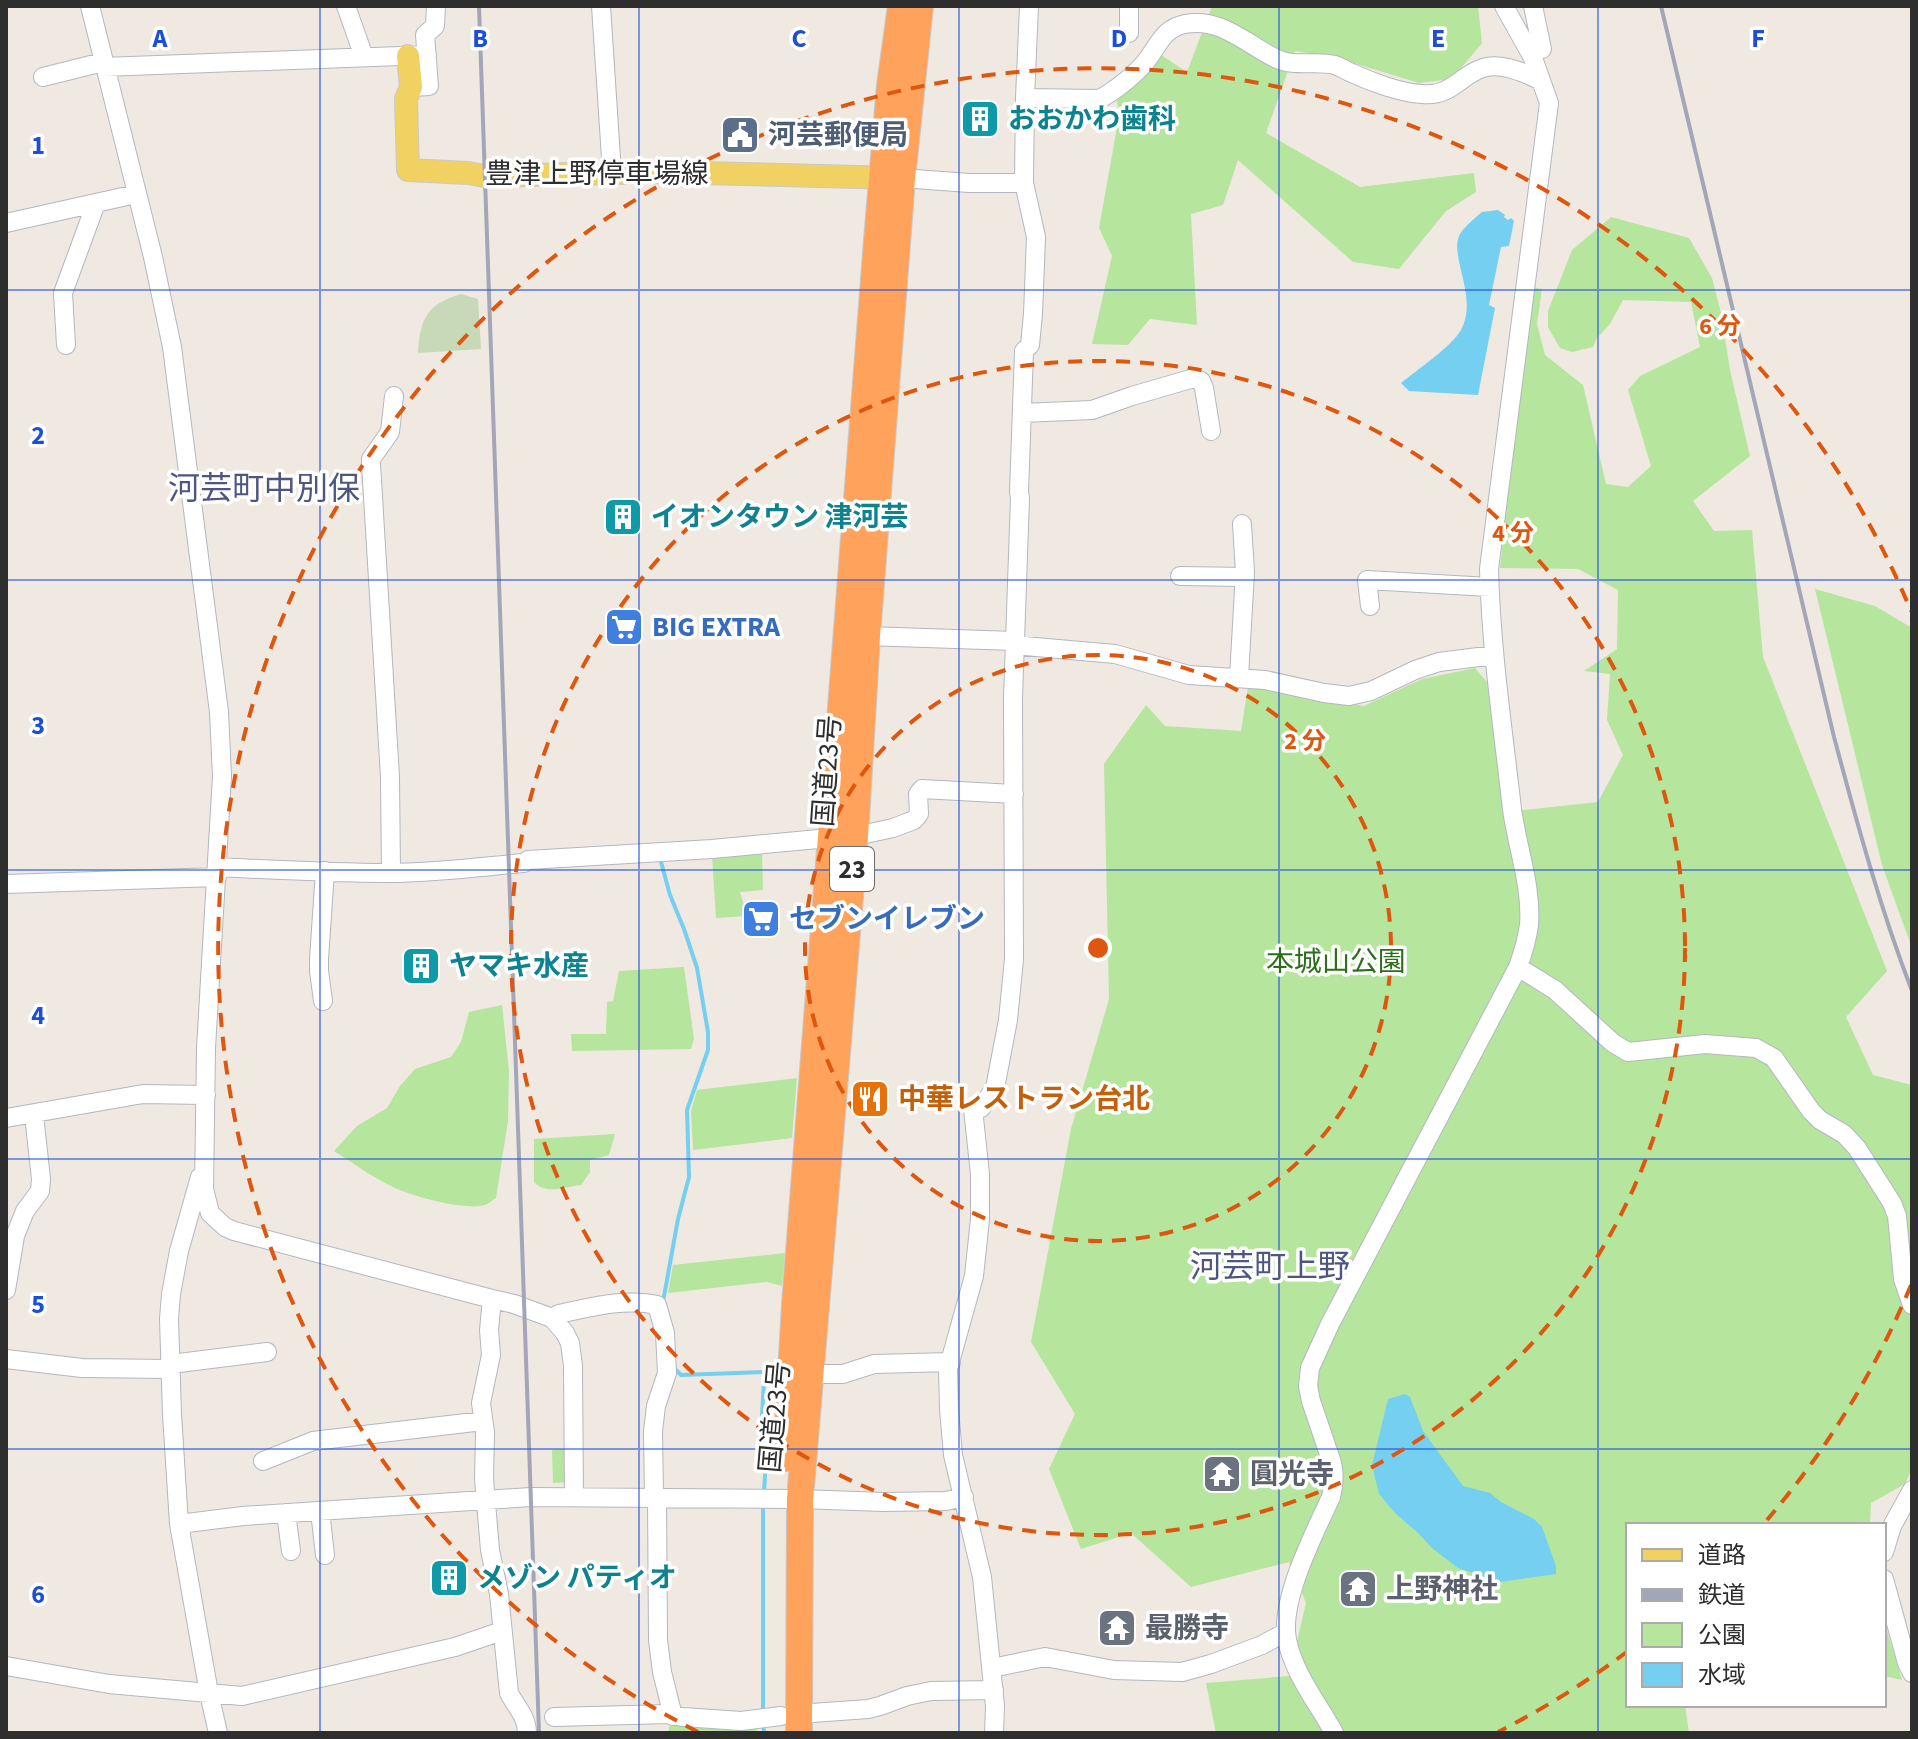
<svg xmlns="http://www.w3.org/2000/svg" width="1918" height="1739" viewBox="0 0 1918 1739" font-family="'Source Sans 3','Noto Sans JP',sans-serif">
  <rect width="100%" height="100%" fill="#efe9e1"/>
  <path fill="#b6e59e" d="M1212 6H1478L1482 43 1452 79 1419 83 1337 58 1295 51 1266 133 1360 187 1474 173 1476 192 1446 211 1399 269 1353 262 1238 160 1223 205 1191 214 1197 325 1150 319 1128 345 1092 344 1112 256 1099 228 1119 116 1117 100 1161 55 1187 72Z
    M1611 217 1689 238 1712 278 1721 313 1730 370 1750 456 1693 501 1714 531 1752 530 1763 657 1887 971 1846 1017 1873 1075 1912 1085V1468L1905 1484 1871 1503 1870 1525H1628V1705H1685L1689 1733H1216L1206 1683 1289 1676 1306 1603 1289 1562 1191 1587 1131 1533 1081 1549 1049 1469 1075 1414 1031 1342 1071 1129 1109 999 1104 764 1146 705 1165 726 1241 731 1248 687 1364 706 1422 679 1475 668 1487 682 1508 810H1523L1598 802 1623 755 1607 720 1610 674 1584 671 1617 649 1618 590 1578 569 1500 568 1521 366 1532 287 1542 289 1537 324 1545 355 1583 385 1606 484 1628 487 1651 466 1628 390 1640 376 1700 347 1691 302 1623 300 1610 324 1597 338 1593 347 1572 352 1560 348 1548 327V311L1572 250Z
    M1815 589 1875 606 1912 628V948L1882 865Z
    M762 852 763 890 740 892 747 916 716 918 712 856Z
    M684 967 694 1039 691 1049 572 1051 571 1034H606L607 1002 613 1001 619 971Z
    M502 1005 509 1071 508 1121 496 1198C492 1200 489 1204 485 1205 466 1211 411 1196 393 1187 372 1177 353 1163 334 1151L357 1126 387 1108 400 1086 415 1069 451 1057 461 1042 469 1012Z
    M797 1078 792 1138 693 1150 691 1111 697 1090Z
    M615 1134 609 1155 590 1160V1172L581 1185C565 1187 546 1195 534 1182V1139Z
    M785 1253 782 1286 767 1282 668 1293 673 1265Z
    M571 1448 573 1482 553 1483 552 1450Z
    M1884 1621 1902 1680 1884 1676Z
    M671 1719 757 1721V1733H668Z"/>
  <path fill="#c8d9b8" d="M461 294 478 299 481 349 418 353C420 318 427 304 461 294Z"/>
  <path fill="#75cff0" d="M1498 210 1505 215 1504 217 1508 220 1511 218 1514 221 1509 246 1501 247 1489 305 1495 308 1478 395 1409 391 1401 383C1417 370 1451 347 1461 330 1479 297 1448 255 1460 234 1465 226 1475 218 1482 212Z
    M1405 1394 1410 1397 1423 1431 1463 1486 1490 1493 1501 1502 1534 1519 1542 1527 1556 1566V1574L1486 1584 1473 1573 1458 1568 1432 1548 1418 1533 1396 1514 1379 1494 1372 1465 1388 1399Z"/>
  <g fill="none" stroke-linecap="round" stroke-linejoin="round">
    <path stroke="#75cff0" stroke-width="4" d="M661 862 670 895 684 929 697 968 708 1032V1050L687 1110 689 1177 678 1219 663 1302
      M675 1369 681 1375 764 1372V1376
      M764 1380 761 1435 766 1460 764 1492
      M763 1711V1506
      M763 1722 764 1733"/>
    <g stroke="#b4b7c1" stroke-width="20">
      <path id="minor" d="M90 6 153 257 172 347 219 712 222 776 206 1048 204 1189 210 1213 225 1227 234 1231 492 1299 489 1330 491 1355 481 1403 485 1432 484 1479 490 1550 499 1594 509 1693C516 1707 527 1716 527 1733
        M346 6 364 57
        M601 6 612 173
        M1533 6 1542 49
        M1129 33V6
        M104 67 427 55
        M43 77 103 62
        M411 87 429 86 425 35 435 26 436 6
        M1025 98 1099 99C1114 92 1137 73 1147 60 1159 44 1164 28 1185 24 1221 17 1246 44 1275 58 1294 68 1315 60 1335 65 1341 67 1346 71 1352 73 1371 82 1401 93 1422 94 1452 97 1460 75 1483 68 1500 62 1526 73 1541 81
        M902 178 969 183H1024
        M6 223 136 194
        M66 345 63 293 96 203
        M1022 413 1092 410 1132 396 1194 378 1201 381 1204 388 1211 431
        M1180 576 1245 577
        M1370 606 1367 580 1489 587
        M867 636 1014 641
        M1014 645 1115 654 1189 675 1265 680 1324 693 1349 696 1371 691 1415 670 1439 662 1494 655
        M1239 677 1245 572 1242 524
        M218 867C275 870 332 873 389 873 435 873 479 867 524 863L528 860 712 849 861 835 893 828 914 820 919 814 918 794 922 789 1014 794
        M391 873 390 777 371 464V459L390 432 394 396
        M6 884 217 877
        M1518 967 1555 990 1613 1043 1628 1052 1705 1044 1756 1048 1774 1058 1811 1111 1820 1120 1844 1134 1857 1148 1892 1203 1897 1216 1903 1279 1912 1305
        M323 1001 319 971V959L325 871
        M6 1118 143 1094 206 1095
        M200 1177 179 1251 171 1294 169 1319 172 1414 179 1524 209 1693 218 1733
        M6 1290 15 1236 25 1211 40 1191 41 1179 34 1115
        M492 1299 514 1304 552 1318 565 1333 570 1343 573 1366 574 1496
        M552 1318 559 1314C591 1307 625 1298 657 1305L665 1333 667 1373 656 1406 653 1431 654 1497
        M6 1359 82 1368 171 1369
        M171 1364 267 1352
        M811 1374H843L874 1364 951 1362
        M263 1461 313 1441 483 1421
        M657 1497 658 1640 662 1672 673 1716
        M320 1511 325 1555
        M286 1513 291 1551
        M179 1524 243 1516 531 1497 800 1499 884 1502 946 1501 964 1497
        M1884 1552 1892 1526 1912 1490
        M1884 1579 1907 1663 1912 1673
        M6 1666 109 1684 242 1696 455 1647 502 1631
        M992 1668 1045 1657 1114 1670 1182 1672 1211 1664 1262 1645 1286 1632
        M798 1714 868 1709 880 1706 907 1696 931 1691 994 1690
        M554 1717 669 1714 683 1717 741 1721 781 1716
        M994 1733 995 1706 982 1577 953 1455 949 1409 948 1369 974 1276 980 1219V1174L973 1109 981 1108 995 1088 1008 1020 1014 959 1013 698 1020 498 1019 492 1024 351 1030 345 1033 314 1036 237 1024 183 1025 98 1029 6
        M1334 1733C1322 1710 1303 1686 1294 1662 1290 1653 1287 1642 1286 1632 1284 1592 1314 1534 1331 1497 1334 1485 1335 1475 1332 1463L1311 1401 1308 1386 1310 1368 1330 1324 1518 967C1523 953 1527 940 1529 925 1532 886 1517 847 1512 809 1503 729 1491 650 1489 569L1549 103 1533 58 1504 6"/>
    </g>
    <g stroke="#c9c9c9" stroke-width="24">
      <path id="major" d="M408 56 411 87 406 99 408 170 468 173 485 176 661 172 897 178"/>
    </g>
    <g stroke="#c9c9c9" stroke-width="28">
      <path id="highway" d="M786 1458 795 1304 877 240 890 85 901 6
        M799 1733 800 1499 855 836 867 636 902 178 920 6"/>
    </g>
    <use href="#minor" stroke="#fff" stroke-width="18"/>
    <use href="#major" stroke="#f2d163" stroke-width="22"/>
    <use href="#highway" stroke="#ffa35c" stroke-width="26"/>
    <path stroke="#a3a6b8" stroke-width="4" d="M479 6 539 1733
      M1661 6 1834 737C1857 823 1880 908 1912 991"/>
  </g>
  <path fill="none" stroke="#1d4ed8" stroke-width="2" stroke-opacity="0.55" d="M320 6V1733M639 6V1733M959 6V1733M1279 6V1733M1598 6V1733M6 290H1912M6 580H1912M6 870H1912M6 1159H1912M6 1449H1912"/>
  <g fill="none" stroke="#df570e" stroke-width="4" stroke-dasharray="14 10">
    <circle cx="1098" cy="948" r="293"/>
    <circle cx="1098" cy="948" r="587"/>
    <path d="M1911 1285A880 880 0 0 1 1767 1520M1628 1651A880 880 0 0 1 1498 1732M698 1732A880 880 0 1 1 1911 611"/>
  </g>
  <defs>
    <g id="building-square" transform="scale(2)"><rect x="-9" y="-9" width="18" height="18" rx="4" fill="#0f9aa8" stroke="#fff"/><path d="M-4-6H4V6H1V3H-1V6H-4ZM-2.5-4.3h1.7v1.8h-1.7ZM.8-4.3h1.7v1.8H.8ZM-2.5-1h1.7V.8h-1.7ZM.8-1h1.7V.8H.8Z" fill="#fff"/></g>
    <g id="civic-square" transform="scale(2)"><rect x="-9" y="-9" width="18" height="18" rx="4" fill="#5c6f8a" stroke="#fff"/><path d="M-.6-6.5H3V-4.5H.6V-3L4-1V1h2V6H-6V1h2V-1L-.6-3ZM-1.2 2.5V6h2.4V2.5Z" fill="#fff"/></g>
    <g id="supermarket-square" transform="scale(2)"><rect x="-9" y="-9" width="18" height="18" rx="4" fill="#3f7fe0" stroke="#fff"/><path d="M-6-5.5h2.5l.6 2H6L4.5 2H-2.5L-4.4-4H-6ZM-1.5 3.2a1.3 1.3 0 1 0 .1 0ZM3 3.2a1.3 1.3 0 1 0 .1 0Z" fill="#fff"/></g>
    <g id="restaurant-square" transform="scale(2)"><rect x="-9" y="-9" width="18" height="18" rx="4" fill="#e8710a" stroke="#fff"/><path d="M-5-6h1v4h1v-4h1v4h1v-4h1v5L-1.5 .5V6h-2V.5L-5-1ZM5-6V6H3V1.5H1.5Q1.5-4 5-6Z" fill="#fff"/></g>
    <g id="temple-square" transform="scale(2)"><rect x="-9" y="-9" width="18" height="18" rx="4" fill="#6b7280" stroke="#fff"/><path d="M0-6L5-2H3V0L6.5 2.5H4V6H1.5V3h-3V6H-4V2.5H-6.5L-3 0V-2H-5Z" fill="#fff"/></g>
  </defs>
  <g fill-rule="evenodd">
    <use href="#building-square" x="980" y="119"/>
    <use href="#civic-square" x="740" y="135"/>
    <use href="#building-square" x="623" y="517"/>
    <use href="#supermarket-square" x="624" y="627"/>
    <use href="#supermarket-square" x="761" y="919"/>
    <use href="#building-square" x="421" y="966"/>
    <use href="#restaurant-square" x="870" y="1099"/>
    <use href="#temple-square" x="1222" y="1474"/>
    <use href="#building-square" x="449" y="1578"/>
    <use href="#temple-square" x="1358" y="1589"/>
    <use href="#temple-square" x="1117" y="1628"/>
  </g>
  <g text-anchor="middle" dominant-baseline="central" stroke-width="7" stroke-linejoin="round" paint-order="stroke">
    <rect fill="#fff" stroke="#6d6d6d" stroke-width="2" x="830" y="847" width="44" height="44" rx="6"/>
    <g font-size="26" font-weight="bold" fill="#2e2e2e">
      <text x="852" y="869">23</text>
    </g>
    <g font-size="28" font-weight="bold" fill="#0d838f" stroke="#fff" text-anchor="start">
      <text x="1008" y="119">おおかわ歯科</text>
      <text x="651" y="517">イオンタウン 津河芸</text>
      <text x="449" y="966">ヤマキ水産</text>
      <text x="477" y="1578">メゾン パティオ</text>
    </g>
    <g font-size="28" font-weight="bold" fill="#4e5e75" stroke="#fff" text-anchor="start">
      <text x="768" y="135">河芸郵便局</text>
    </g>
    <g font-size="28" fill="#2e2e2e" stroke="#fff">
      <text x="597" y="174">豊津上野停車場線</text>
      <text transform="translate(827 771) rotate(-86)">国道23号</text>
      <text transform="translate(775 1417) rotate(-85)">国道23号</text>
    </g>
    <g font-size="28" font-weight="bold" fill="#366cbe" stroke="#fff" text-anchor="start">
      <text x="652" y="627">BIG EXTRA</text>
      <text x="789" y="919">セブンイレブン</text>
    </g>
    <g font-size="28" fill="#2c6e1b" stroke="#fff">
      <text x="1336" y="962">本城山公園</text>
    </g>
    <g font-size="28" font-weight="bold" fill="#c56008" stroke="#fff" text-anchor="start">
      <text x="898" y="1099">中華レストラン台北</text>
    </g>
    <g font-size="28" font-weight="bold" fill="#5b616d" stroke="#fff" text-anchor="start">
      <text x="1250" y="1474">圓光寺</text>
      <text x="1386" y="1589">上野神社</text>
      <text x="1145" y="1628">最勝寺</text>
    </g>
    <g font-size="32" fill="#4d5680" stroke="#fff">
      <text x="264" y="489">河芸町中別保</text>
      <text x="1270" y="1267">河芸町上野</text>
    </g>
  </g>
  <g font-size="26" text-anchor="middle" font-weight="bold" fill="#1d4ed8" stroke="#fff" stroke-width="7" stroke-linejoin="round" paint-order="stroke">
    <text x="160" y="47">A</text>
    <text x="480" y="47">B</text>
    <text x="799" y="47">C</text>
    <text x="1119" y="47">D</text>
    <text x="1438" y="47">E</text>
    <text x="1758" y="47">F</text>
    <text x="38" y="154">1</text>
    <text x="38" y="444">2</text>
    <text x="38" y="734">3</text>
    <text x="38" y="1024">4</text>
    <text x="38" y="1313">5</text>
    <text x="38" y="1603">6</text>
  </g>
  <circle cx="1098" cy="948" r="12" fill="#df570e" stroke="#fff" stroke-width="4"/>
  <g font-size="24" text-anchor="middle" font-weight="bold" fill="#df570e" stroke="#fff" stroke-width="7" stroke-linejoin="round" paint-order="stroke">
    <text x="1720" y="334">6 分</text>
    <text x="1513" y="541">4 分</text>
    <text x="1305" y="749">2 分</text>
  </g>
  <rect width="1918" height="1739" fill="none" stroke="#2e2e2e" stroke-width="16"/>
  <rect x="1626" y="1523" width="260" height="184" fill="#ffffff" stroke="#ababab" stroke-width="2"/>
  <rect x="1642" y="1549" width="40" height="12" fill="#f2d163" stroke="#ababab" stroke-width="2"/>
  <text x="1698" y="1563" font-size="24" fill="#2e2e2e">道路</text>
  <rect x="1642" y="1589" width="40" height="12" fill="#a3a6b8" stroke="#ababab" stroke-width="2"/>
  <text x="1698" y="1603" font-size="24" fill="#2e2e2e">鉄道</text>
  <rect x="1642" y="1623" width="40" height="24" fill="#b6e59e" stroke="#ababab" stroke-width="2"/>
  <text x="1698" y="1643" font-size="24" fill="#2e2e2e">公園</text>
  <rect x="1642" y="1663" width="40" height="24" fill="#75cff0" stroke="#ababab" stroke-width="2"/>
  <text x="1698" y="1683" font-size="24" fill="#2e2e2e">水域</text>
</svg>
